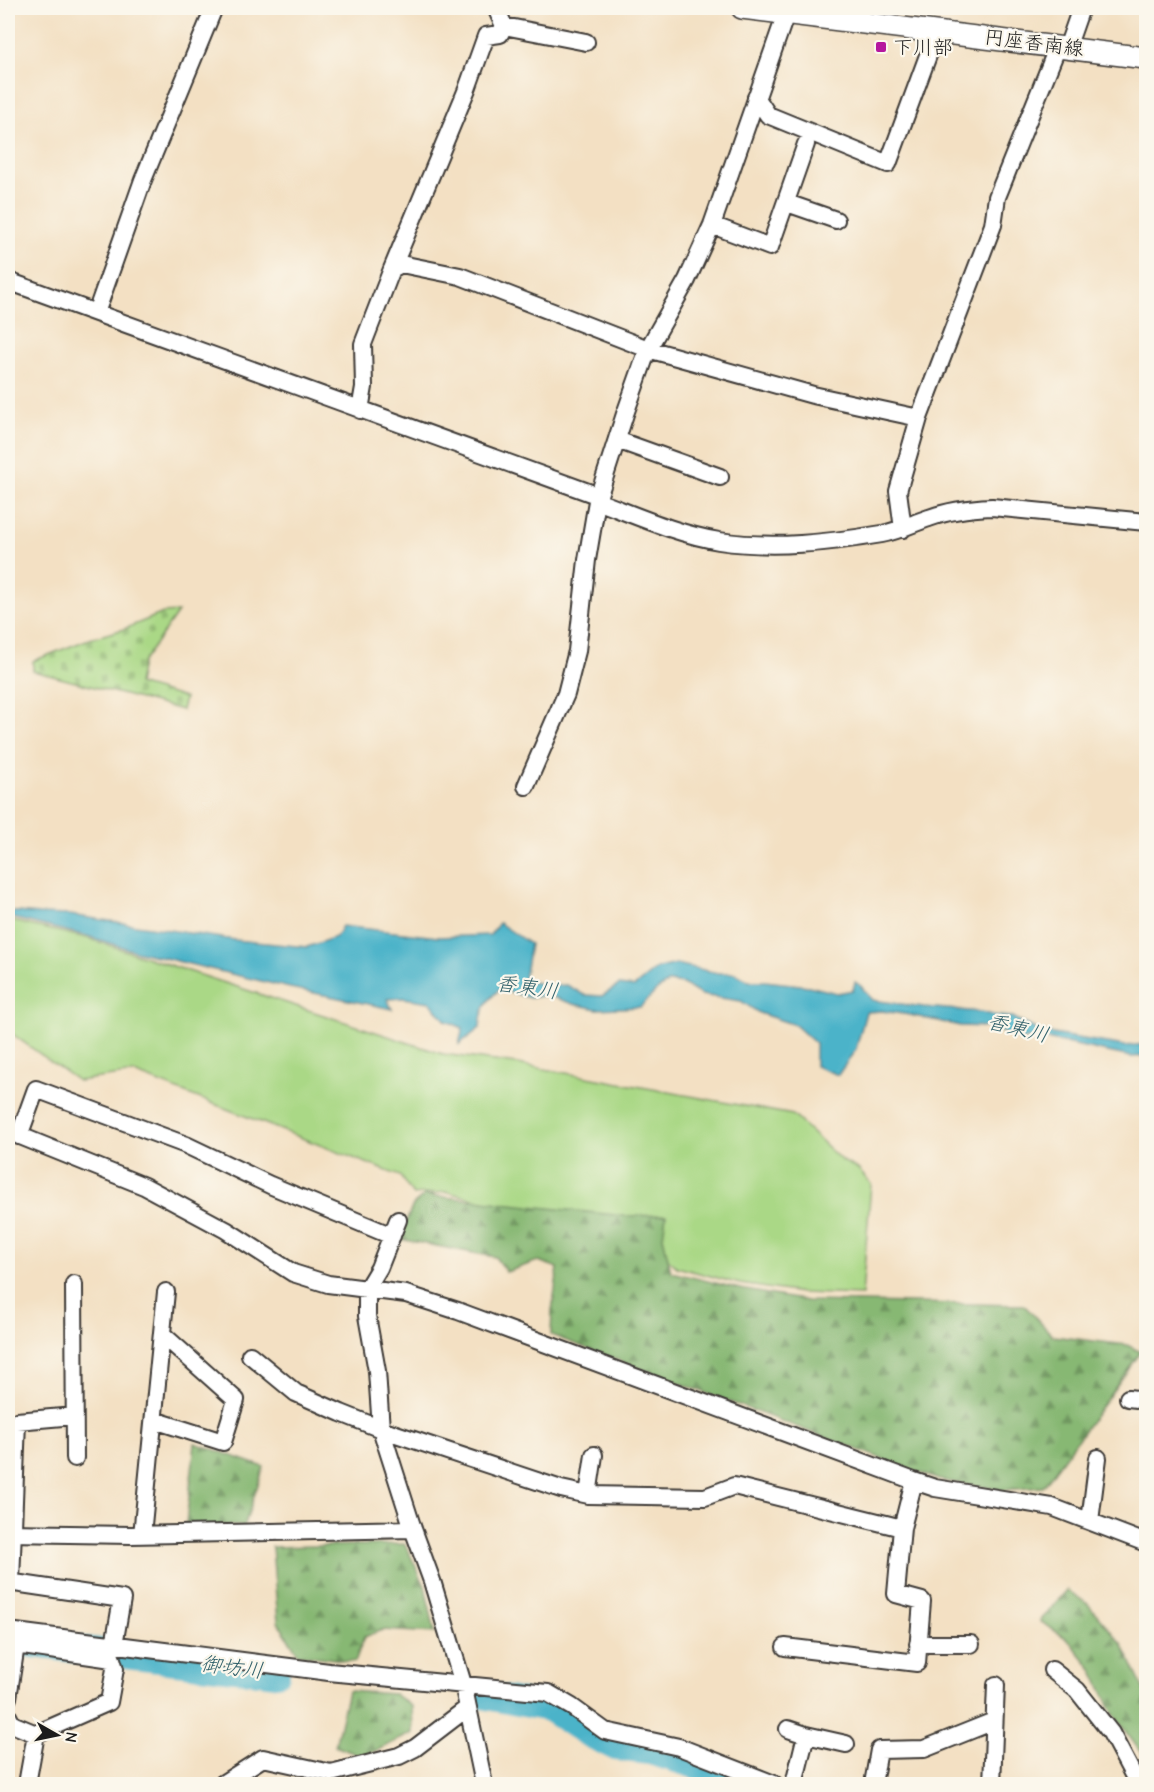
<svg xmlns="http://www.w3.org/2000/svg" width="1154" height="1792" viewBox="0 0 1154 1792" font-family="'Comic Neue','Klee One',sans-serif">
  <defs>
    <pattern id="forest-firs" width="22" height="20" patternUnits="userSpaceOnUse" patternTransform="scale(1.5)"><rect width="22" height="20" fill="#87b873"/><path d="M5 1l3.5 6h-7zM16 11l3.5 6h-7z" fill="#6e955e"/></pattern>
    <pattern id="cemetery-stones" width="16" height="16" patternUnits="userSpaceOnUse" patternTransform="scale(1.5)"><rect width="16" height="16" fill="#aad886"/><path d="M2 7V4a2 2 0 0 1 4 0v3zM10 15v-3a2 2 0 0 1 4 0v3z" fill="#92b973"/></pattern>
  </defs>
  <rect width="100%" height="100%" fill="#fbf7ec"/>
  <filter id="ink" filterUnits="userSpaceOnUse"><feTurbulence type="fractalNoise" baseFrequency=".0167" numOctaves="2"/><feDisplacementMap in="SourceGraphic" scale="12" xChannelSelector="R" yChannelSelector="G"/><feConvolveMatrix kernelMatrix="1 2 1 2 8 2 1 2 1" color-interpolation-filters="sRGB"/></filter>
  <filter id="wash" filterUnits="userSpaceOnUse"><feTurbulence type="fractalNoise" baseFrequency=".008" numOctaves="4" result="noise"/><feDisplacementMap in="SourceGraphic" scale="24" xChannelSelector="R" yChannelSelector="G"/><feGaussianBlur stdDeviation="1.35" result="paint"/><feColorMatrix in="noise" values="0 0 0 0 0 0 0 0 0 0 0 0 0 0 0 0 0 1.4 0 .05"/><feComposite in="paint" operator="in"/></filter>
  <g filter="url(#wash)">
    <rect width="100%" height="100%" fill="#f3e0c3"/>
    <path fill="#aad886" stroke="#637a51" stroke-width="1.5" d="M8 920 87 938 443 1054 517 1064 793 1115 842 1161 858 1169 871 1184 862 1295 801 1293 740 1284 677 1267 630 1225 526 1212 447 1192 413 1195 400 1176 134 1073 78 1081 8 1031Z"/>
    <path fill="url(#forest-firs)" stroke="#526a48" stroke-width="1.5" d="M425 1195 625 1216 666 1215 663 1237 671 1272 740 1289 807 1301 1024 1305 1053 1336 1127 1345 1141 1352 1043 1487 1003 1490 939 1480 551 1335 552 1311 558 1268 538 1261 506 1272 495 1257 399 1239 413 1205Z
      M195 1443 264 1467 244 1526 186 1524Z
      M405 1544 425 1586 435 1633 382 1630 364 1637 355 1662 298 1654 278 1622 272 1547Z
      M1067 1590 1088 1604 1122 1644 1146 1694V1760L1114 1715 1092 1669 1069 1640 1040 1621Z
      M348 1691 394 1694 412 1707 413 1733 363 1757 335 1746Z"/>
    <path fill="url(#cemetery-stones)" stroke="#637a51" stroke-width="1.5" d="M178 612 142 663 138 684 185 698 182 710 33 671V661L89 639 124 629 163 613Z"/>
    <path fill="#4bb3c9" stroke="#346872" stroke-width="1.5" d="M8 911 39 914 70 915 235 940 307 947 336 937 342 926 438 937 490 935 499 923 530 944 524 980 550 986 567 985 584 995 602 996 619 985 634 987 656 969 676 964 718 973H735L749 981H765L809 986 837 993 853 990 855 982 861 986 872 1000 924 1007 981 1012 996 1016 1012 1017 1041 1032 1125 1046 1146 1044V1056L1131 1057 1037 1037 1022 1040 989 1027 960 1026 910 1015 882 1011 866 1012 856 1049 838 1075 815 1066V1043L795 1025 759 1013 741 1001 701 995 683 984 669 982 658 989 640 1007 597 1009 573 1004 547 995 530 998 500 989C486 1001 481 1010 480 1028L459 1044 463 1028 446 1021 430 1002 404 998 387 999 392 1009 290 988 135 951 87 936 8 917Z"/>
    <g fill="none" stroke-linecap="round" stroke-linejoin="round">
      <path stroke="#4bb3c9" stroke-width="28" d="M8 1641 276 1673
        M482 1695 549 1708 586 1732 616 1747 650 1751 716 1771 746 1784"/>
    </g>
  </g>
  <g filter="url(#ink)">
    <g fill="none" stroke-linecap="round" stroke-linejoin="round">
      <g stroke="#3c3935" stroke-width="20">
        <path id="minor" d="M504 26 586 42
          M1067 48 1081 8
          M756 97 768 115 888 164 937 31
          M787 203 836 220
          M712 225 770 247 806 144
          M392 269 467 89 486 36 500 34 504 26 496 8
          M8 281 599 496
          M96 313 143 180 214 8
          M360 410 364 387 363 344 392 269 401 264 460 276 648 349 813 395 919 418
          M617 440 720 477
          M597 501C637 516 677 534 719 541 773 549 828 543 882 534 899 531 913 523 929 518 950 510 970 508 992 507L1146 522
          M903 529 898 491 919 418 993 225 997 197 1058 46
          M526 786 566 694 577 651 587 560 597 501 625 414 648 349 687 280 712 225 788 8
          M8 1131 144 1186 226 1230 293 1273 328 1284 406 1294 458 1311 914 1481 935 1488 1052 1507 1146 1543
          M19 1136 36 1089 186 1145 270 1185 392 1236
          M398 1220 379 1268 367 1288V1316L377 1371 381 1429 413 1529 432 1581 463 1684 484 1784
          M74 1284 75 1458
          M250 1355 296 1393 341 1413 381 1429 561 1489 588 1495 705 1497 734 1486 902 1528
          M1128 1398 1146 1400
          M154 1420 223 1442 236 1400 162 1334
          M588 1495 594 1455
          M1090 1521 1098 1458
          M8 1533 131 1535 413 1529
          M142 1535 166 1292
          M8 1582 122 1599 114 1645
          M11 1582 17 1421 74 1416
          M8 1631 329 1672 548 1693 572 1707 605 1731 679 1747 774 1784
          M918 1644H971
          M785 1647 917 1663 922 1601 896 1594 902 1528 914 1481
          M1052 1670 1077 1690 1111 1733 1138 1784
          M8 1698 16 1645 112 1659 115 1669 109 1702 36 1734 12 1724 8 1716
          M788 1729 806 1735 846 1744
          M27 1784 36 1734
          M222 1784 263 1758 331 1773 399 1756 415 1748 466 1709
          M794 1784 806 1735
          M873 1784 879 1750 924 1749 994 1721
          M992 1784 996 1685"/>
      </g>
      <g stroke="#3c3935" stroke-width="24">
        <path id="major" d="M742 8 1146 58"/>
      </g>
      <use href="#minor" stroke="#fff" stroke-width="16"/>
      <use href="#major" stroke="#fff" stroke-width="21"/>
    </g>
  </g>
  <rect fill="#b5179e" stroke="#fbf7ec" stroke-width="2" x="875" y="41" width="12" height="12" rx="3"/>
  <g text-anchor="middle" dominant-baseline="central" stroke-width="4.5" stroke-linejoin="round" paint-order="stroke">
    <g font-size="20" fill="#1c1c1c" stroke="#fbf7ec">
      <text transform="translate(1034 43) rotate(7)">円座香南線</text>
    </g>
    <g font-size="20" fill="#1c1c1c" stroke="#fbf7ec" text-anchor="start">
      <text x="893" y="47">下川部</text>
    </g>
    <g font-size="21" font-style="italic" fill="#31606a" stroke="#fbf7ec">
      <text transform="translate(527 987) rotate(8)">香東川</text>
      <text transform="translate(1018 1028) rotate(14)">香東川</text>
      <text transform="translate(232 1667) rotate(7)">御坊川</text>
    </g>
  </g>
  <rect width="1154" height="1792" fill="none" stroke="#fbf7ec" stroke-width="30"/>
  <g transform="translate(57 1735) rotate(99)" stroke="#fbf7ec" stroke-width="4.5" paint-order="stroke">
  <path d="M0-4.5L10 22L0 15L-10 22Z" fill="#1c1c1c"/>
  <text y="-9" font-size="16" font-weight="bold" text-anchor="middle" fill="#1c1c1c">N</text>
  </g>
</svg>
